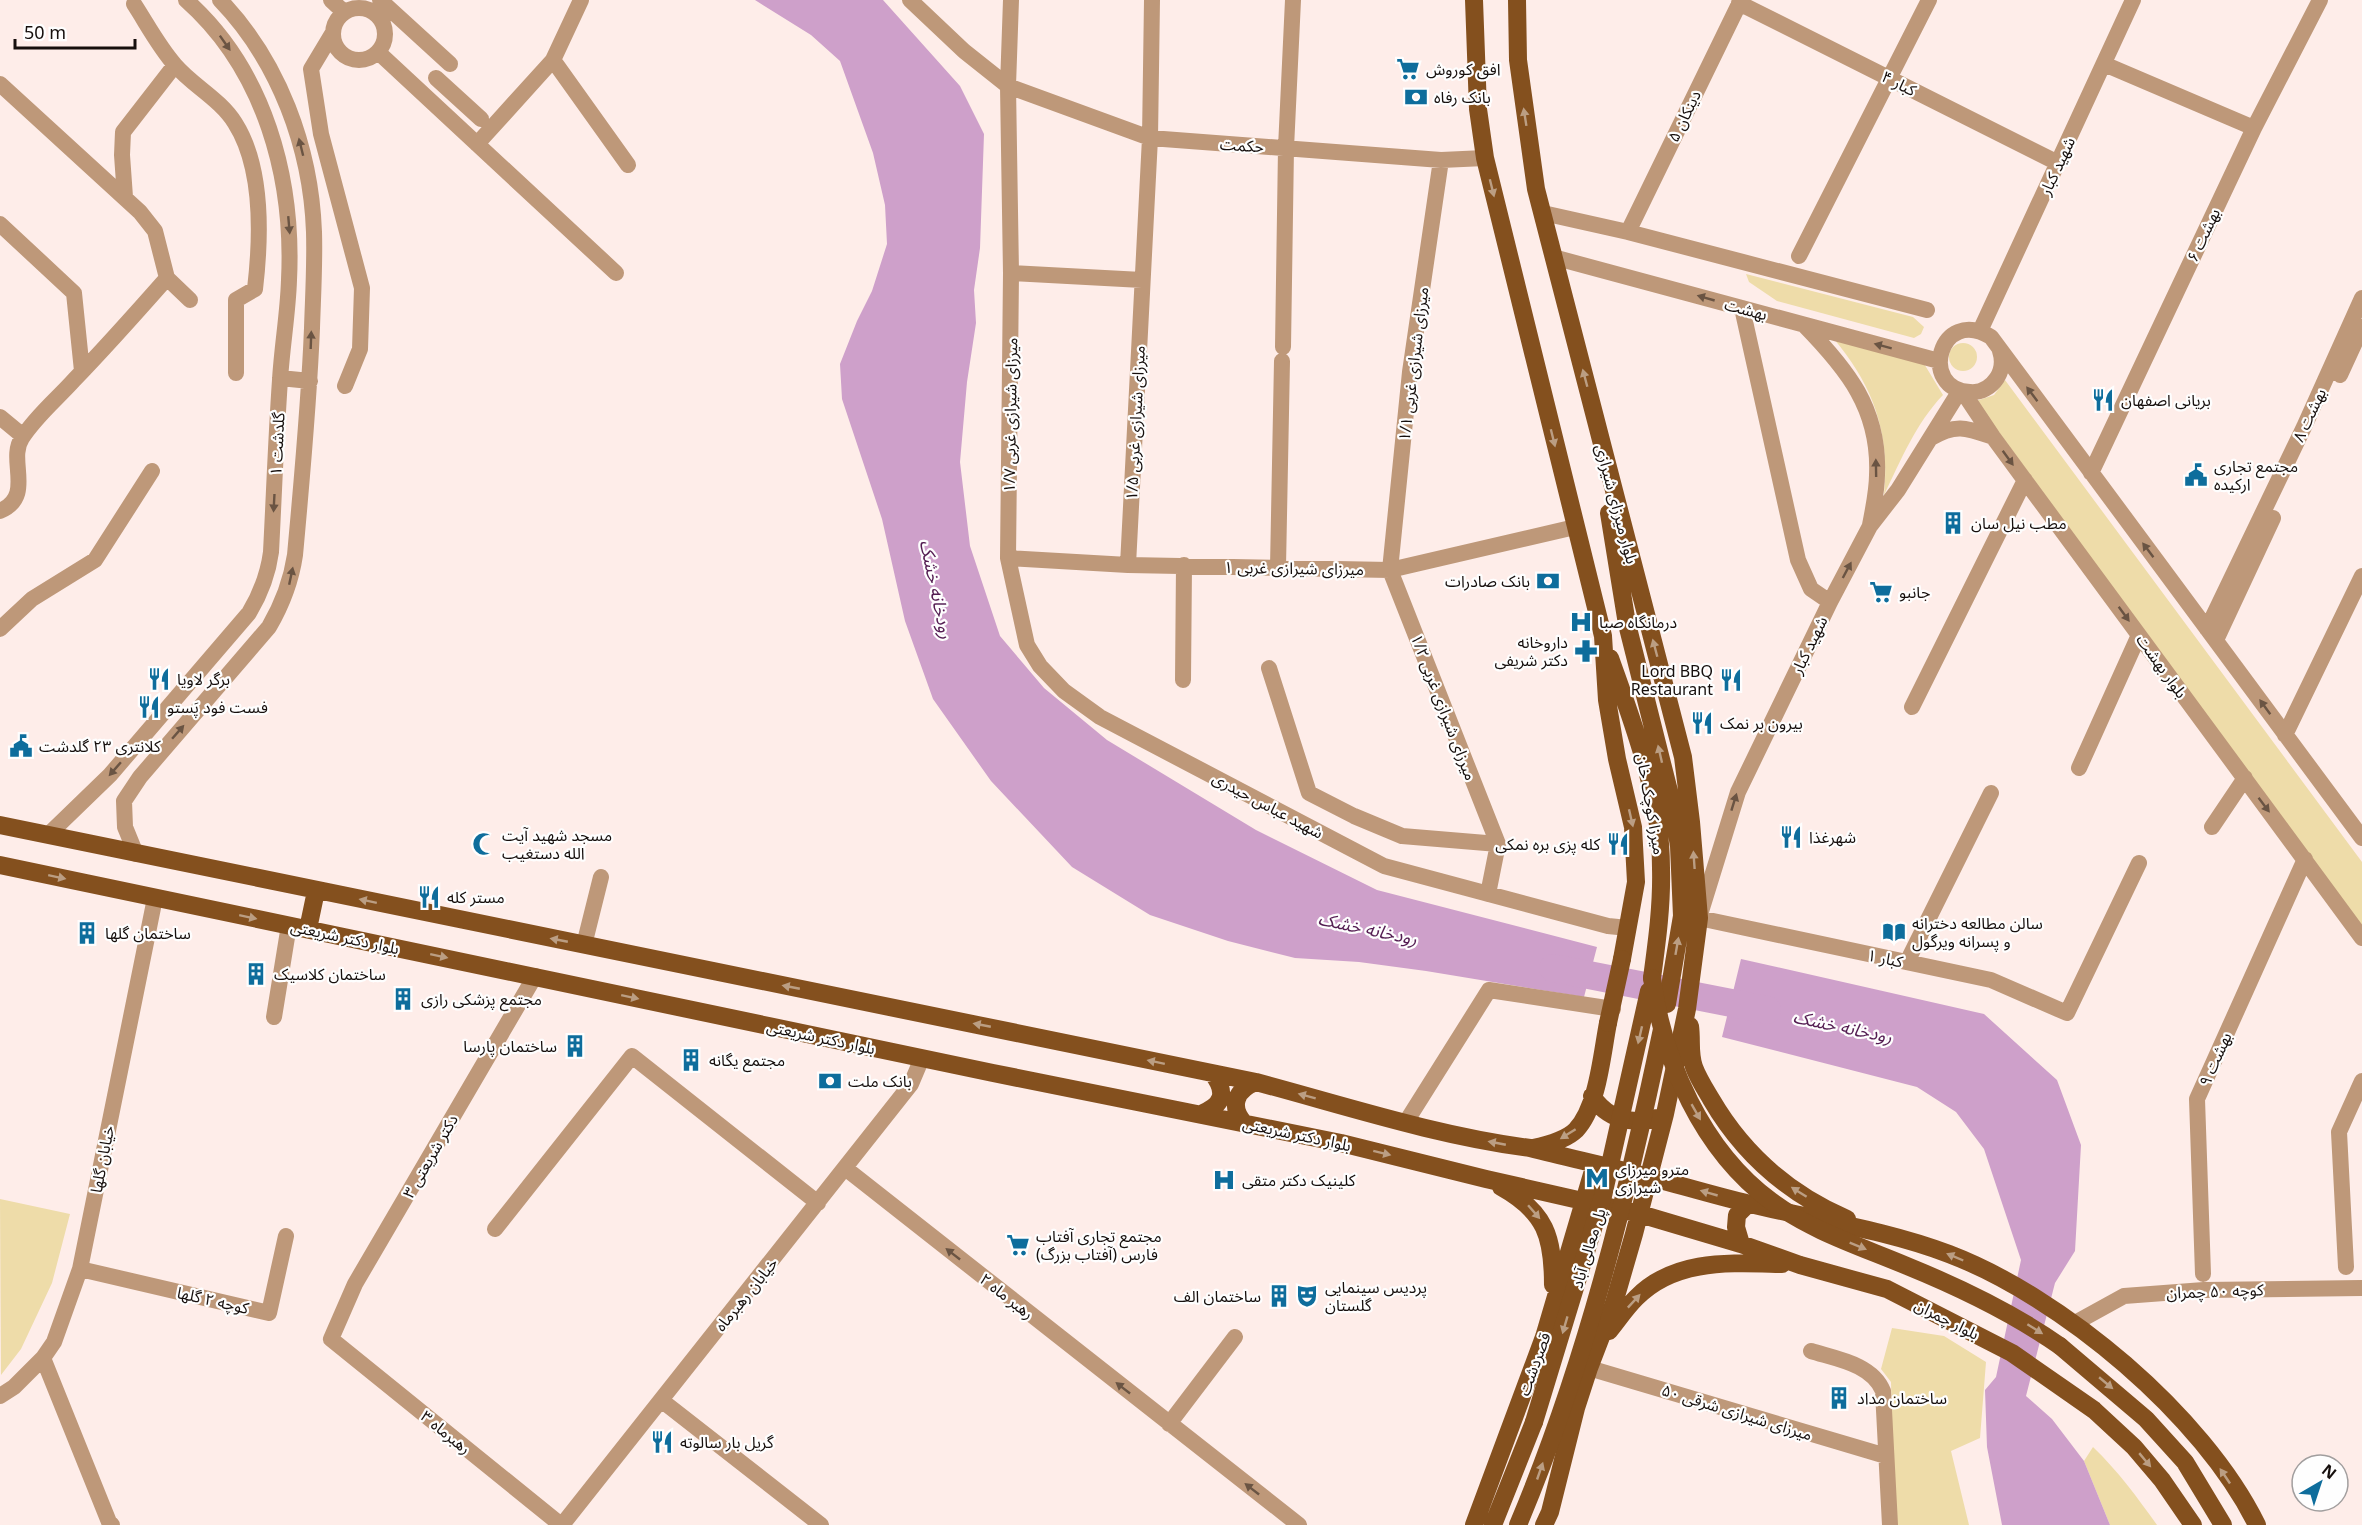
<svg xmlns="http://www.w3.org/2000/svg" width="2362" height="1525" viewBox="0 0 2362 1525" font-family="'Noto Sans','Noto Sans Arabic',sans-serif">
  <rect width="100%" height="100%" fill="#feede9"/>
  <path fill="#eedca9" d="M1746 274 1913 317 1924 327 1921 334 1914 338 1777 301 1749 282Z
    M1834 339 1923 362 1943 395C1916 423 1901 460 1884 495 1890 433 1874 387 1834 339Z
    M1949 357a14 14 0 1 1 28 0a14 14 0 1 1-28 0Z
    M2005 380 2362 862V929L1976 401 1994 395Z
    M0 1199 70 1214 52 1283 21 1349 1 1375Z
    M1892 1328 1944 1336 1986 1362 1980 1438 1951 1451 1969 1525H1894L1891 1382 1881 1369Z
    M2093 1447C2118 1471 2137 1497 2157 1525H2110L2084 1461Z"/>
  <path fill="#cea0ca" d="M755 0H883L960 86 984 134 980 248 974 290 976 323 967 382 960 462 970 546 1000 636 1044 688 1107 740 1256 830 1377 890 1597 947 1584 997 1426 971 1359 962 1295 958 1228 941 1150 915 1072 867 991 781 933 699 905 621 882 519 842 399 840 364 857 321 872 291 887 244 885 205 873 153 840 61 811 35Z
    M1741 959 1984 1014 2057 1080 2081 1145 2075 1251 2055 1283 2026 1396 2052 1419 2084 1461 2110 1525H2002L1987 1447 1985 1390 1996 1377 2021 1260 1984 1149 1956 1112 1917 1087 1722 1037Z"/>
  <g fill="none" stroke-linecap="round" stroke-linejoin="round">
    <path stroke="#cea0ca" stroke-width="28" d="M1553 968 1767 1010"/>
    <path stroke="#be9879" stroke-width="16" d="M331 0 344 12
      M380 0 450 64
      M581 0 553 60 628 165
      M910 0 964 51 1008 86 1150 138 1441 160 1485 158
      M1011 0 1008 86 1011 273 1008 558 1027 645 1040 666 1064 691 1100 717 1384 866 1608 926 1628 928
      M1739 3 2058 163
      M134 4C147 24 159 47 175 65 193 86 220 99 235 123 263 167 261 238 255 289L236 300V373
      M333 34a26 26 0 1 1 52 0a26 26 0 1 1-52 0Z
      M332 34 311 69 321 134 362 288 360 349 345 386
      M378 52 616 273
      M2104 64 2254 128
      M436 78 481 119
      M0 84 140 212 155 231 167 278C137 312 106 347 74 380 57 399 36 416 22 438 7 460 35 496 0 511
      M477 144 553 60
      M1441 160 1410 372 1390 570 1498 844
      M125 197 122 155 123 132 175 65
      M1543 213 1628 232 1927 310
      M0 224 74 293 82 371
      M1628 232 1741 0
      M1799 256 1929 0
      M1553 257 1939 361
      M1011 273 1142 280
      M167 278 190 300
      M1742 308 1798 560 1811 589 1830 602
      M1804 325C1847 369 1880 409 1877 475 1877 491 1873 509 1870 525
      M1980 331 2133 0
      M1283 347 1286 148 1293 0
      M2000 351C2003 360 2002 370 1997 378 1991 387 1981 393 1970 392 1918 390 1939 305 1991 337L2362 838
      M2340 375 2362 327
      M280 378 310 381
      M1959 392 1898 490 1870 526 1830 602 1738 792 1699 918 1991 980 2067 1013 2139 863
      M1963 392 1993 437 2362 938
      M0 417 23 436
      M1931 438C1956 423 1967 428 1993 437
      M2091 473 2254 128 2320 0
      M1008 558 1128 565 1390 570 1575 527
      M1128 565 1150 138 1152 0
      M1278 567 1282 361
      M0 629 32 599 95 560 152 471
      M2207 629 2304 427 2362 298
      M2216 640 2273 518
      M1269 668 1309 793 1354 816 1402 836 1498 844
      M1183 680 1184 565
      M1912 707 2025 480
      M2285 735 2362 576
      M2079 768 2139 635
      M2212 827 2245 778
      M48 835 110 775 249 613C261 593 268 575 271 552 274 495 276 437 280 380 282 346 288 313 289 280 294 178 265 70 186 0
      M136 854 125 827 124 801 140 777 269 627C283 603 291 582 295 555 302 479 309 404 312 328 313 296 315 264 314 232 311 148 279 61 220 0
      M1488 894 1498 844
      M584 945 601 877
      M1907 962 1991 793
      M535 976 355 1284 331 1339 561 1525
      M274 1017 289 925
      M1406 1122 1489 990 1613 1009
      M845 1168 1299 1525
      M495 1229 632 1056 818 1203
      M2346 1267 2339 1132 2362 1081
      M80 1269 269 1313 286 1236
      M2203 1274 2197 1099 2305 859
      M2075 1323 2124 1296 2204 1290 2362 1288
      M1811 1351C1837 1359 1872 1364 1883 1391L1890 1525
      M43 1358 109 1522 112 1525
      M1589 1368 1886 1456
      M0 1396 14 1387 43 1358 54 1342 80 1269 155 898
      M661 1400 821 1525
      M1169 1424 1235 1337
      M562 1525 911 1084 922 1058"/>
    <path stroke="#84501e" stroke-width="18" d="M1474 0 1478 109 1485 158 1603 636 1607 700 1617 759 1633 827 1636 882 1622 959
      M1517 0 1518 60 1536 189 1683 757 1691 822 1699 918 1687 1009 1665 1114 1634 1234 1614 1303 1589 1368 1576 1408 1550 1512 1544 1525
      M1609 513 1627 624 1672 803 1679 846 1682 916 1667 1004
      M1610 658C1634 726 1661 795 1661 868 1662 905 1657 941 1652 978
      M0 825 1256 1082C1346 1106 1437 1136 1530 1148 1570 1158 1610 1167 1649 1177 1683 1186 1716 1196 1750 1204 1816 1220 1886 1230 1949 1254 2062 1297 2203 1415 2257 1525
      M0 865 993 1073 1341 1143 1486 1179 1640 1214 1741 1244 1800 1265 1887 1289 2012 1353 2094 1410 2134 1447 2162 1480 2193 1525
      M308 929 316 891
      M1690 1026C1692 1040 1689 1053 1694 1067 1698 1078 1705 1089 1711 1099 1743 1154 1789 1194 1847 1219
      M1592 1096C1607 1119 1631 1125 1657 1118
      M1201 1114C1223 1105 1227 1093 1213 1074
      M1244 1123C1229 1106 1236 1090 1256 1082
      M1533 1148C1547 1145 1566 1140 1576 1130 1598 1107 1602 1053 1608 1023
      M1501 1187C1546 1212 1553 1237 1553 1285
      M1741 1244 1736 1227 1737 1215 1748 1204
      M1609 1331C1618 1320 1626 1308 1636 1298 1675 1258 1732 1263 1782 1264
      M2060 1346 2146 1419 2185 1462 2223 1525
      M1474 1525 1544 1337 1595 1164
      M1493 1525 1534 1422"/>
    <path stroke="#84501e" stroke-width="18" d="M1652 978C1663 1061 1702 1150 1771 1201 1811 1231 1862 1247 1907 1266 1961 1288 2013 1313 2060 1346
      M1608 1023 1622 959
      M1534 1422 1603 1196 1649 991
      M1518 1525C1585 1366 1627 1197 1662 1029"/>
  </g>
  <defs><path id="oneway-solid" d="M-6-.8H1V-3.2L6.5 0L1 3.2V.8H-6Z" transform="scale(1.5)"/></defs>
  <g fill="#6a5443">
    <use href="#oneway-solid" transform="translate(225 43) rotate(55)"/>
    <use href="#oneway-solid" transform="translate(301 147) rotate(-104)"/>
    <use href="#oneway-solid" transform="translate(289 225) rotate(85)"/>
    <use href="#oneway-solid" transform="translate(1706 298) rotate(-164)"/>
    <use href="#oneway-solid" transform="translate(311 340) rotate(-88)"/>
    <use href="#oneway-solid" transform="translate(1883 346) rotate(-165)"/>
    <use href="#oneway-solid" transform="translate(2032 394) rotate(-127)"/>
    <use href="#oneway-solid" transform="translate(2008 458) rotate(54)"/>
    <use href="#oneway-solid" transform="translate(1876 468) rotate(-91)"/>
    <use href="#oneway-solid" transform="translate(274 503) rotate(93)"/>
    <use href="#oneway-solid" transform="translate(2148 550) rotate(-127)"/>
    <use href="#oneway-solid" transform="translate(1847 570) rotate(-62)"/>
    <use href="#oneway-solid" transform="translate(291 576) rotate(-78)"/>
    <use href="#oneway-solid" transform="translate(2124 614) rotate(54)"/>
    <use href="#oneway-solid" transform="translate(2265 707) rotate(-126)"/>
    <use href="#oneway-solid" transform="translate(178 732) rotate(-49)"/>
    <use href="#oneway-solid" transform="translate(115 769) rotate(131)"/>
    <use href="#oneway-solid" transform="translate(1734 802) rotate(-73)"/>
    <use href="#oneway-solid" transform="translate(2264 805) rotate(53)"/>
    <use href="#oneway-solid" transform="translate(953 1254) rotate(-142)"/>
    <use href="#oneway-solid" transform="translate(1123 1388) rotate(-142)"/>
    <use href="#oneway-solid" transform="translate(1252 1489) rotate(-142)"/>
  </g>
  <g fill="#bb9e83">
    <use href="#oneway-solid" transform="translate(1525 117) rotate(-99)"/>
    <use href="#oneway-solid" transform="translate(1492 188) rotate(76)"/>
    <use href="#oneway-solid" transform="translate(1585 378) rotate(-105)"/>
    <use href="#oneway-solid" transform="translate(1553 438) rotate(76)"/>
    <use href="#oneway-solid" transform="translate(1655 648) rotate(-105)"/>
    <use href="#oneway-solid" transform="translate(1660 754) rotate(-103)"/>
    <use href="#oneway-solid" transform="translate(1631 818) rotate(77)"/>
    <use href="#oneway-solid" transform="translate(1694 860) rotate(-94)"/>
    <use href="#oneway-solid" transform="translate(57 877) rotate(12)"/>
    <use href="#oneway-solid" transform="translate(368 901) rotate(-168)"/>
    <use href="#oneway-solid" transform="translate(248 917) rotate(12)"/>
    <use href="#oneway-solid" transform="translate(559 940) rotate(-169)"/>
    <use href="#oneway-solid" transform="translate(1677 946) rotate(-80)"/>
    <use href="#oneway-solid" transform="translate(439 956) rotate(12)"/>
    <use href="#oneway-solid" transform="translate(791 987) rotate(-169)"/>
    <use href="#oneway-solid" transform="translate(630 997) rotate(12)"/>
    <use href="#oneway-solid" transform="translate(982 1025) rotate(-169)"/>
    <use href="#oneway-solid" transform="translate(1640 1035) rotate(103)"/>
    <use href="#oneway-solid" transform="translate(1156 1062) rotate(-168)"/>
    <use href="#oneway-solid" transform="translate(1307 1096) rotate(-165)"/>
    <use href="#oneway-solid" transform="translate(1696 1112) rotate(60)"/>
    <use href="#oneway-solid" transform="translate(1568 1134) rotate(148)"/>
    <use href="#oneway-solid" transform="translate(1497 1143) rotate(-169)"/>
    <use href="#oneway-solid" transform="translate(1382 1153) rotate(14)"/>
    <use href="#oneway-solid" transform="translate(1799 1192) rotate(-148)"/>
    <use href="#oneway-solid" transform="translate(1709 1193) rotate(-164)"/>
    <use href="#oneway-solid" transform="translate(1534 1212) rotate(49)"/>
    <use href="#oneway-solid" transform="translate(1858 1246) rotate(22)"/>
    <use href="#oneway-solid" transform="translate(1955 1257) rotate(-157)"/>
    <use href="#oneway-solid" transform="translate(1634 1301) rotate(-47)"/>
    <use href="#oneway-solid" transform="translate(1565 1325) rotate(106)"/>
    <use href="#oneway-solid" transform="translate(2035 1329) rotate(32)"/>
    <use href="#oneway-solid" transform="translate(2106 1383) rotate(40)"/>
    <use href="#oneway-solid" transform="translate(2145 1460) rotate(50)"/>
    <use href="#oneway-solid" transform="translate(1540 1471) rotate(-71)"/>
    <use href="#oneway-solid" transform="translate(2225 1476) rotate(-124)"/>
  </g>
  <defs>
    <g id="supermarket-bare" transform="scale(1.8)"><path d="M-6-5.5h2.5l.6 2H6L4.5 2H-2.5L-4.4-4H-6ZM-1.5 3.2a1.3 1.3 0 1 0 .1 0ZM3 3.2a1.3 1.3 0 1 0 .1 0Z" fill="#0e6d9c" stroke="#fefefe" stroke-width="2.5" paint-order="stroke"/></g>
    <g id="bank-bare" transform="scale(1.8)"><path d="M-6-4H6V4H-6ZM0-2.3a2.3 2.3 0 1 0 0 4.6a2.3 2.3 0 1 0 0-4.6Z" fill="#0e6d9c" stroke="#fefefe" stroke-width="2.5" paint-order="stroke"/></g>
    <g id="restaurant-bare" transform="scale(1.8)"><path d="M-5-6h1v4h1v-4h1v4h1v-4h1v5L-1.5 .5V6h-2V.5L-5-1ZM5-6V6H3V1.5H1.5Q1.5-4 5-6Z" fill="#0e6d9c" stroke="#fefefe" stroke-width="2.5" paint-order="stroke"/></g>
    <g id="civic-bare" transform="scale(1.8)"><path d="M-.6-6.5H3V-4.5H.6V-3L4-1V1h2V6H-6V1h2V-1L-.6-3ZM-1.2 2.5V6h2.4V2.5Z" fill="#0e6d9c" stroke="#fefefe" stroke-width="2.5" paint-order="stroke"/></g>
    <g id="building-bare" transform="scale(1.8)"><path d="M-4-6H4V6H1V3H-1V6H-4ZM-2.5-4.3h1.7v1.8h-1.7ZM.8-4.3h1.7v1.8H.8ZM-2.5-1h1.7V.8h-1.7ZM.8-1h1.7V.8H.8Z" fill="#0e6d9c" stroke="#fefefe" stroke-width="2.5" paint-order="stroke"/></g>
    <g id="hospital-bare" transform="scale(1.8)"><path d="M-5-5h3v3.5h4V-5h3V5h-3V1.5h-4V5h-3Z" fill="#0e6d9c" stroke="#fefefe" stroke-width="2.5" paint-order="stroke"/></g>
    <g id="pharmacy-bare" transform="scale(1.8)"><path d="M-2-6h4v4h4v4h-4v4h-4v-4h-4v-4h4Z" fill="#0e6d9c" stroke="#fefefe" stroke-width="2.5" paint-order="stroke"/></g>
    <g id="mosque-bare" transform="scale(1.8)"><path d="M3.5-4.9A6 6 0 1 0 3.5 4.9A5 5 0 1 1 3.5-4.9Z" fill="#0e6d9c" stroke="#fefefe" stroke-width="2.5" paint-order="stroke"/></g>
    <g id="library-bare" transform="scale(1.8)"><path d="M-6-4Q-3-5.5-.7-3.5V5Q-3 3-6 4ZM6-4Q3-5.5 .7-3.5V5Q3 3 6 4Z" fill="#0e6d9c" stroke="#fefefe" stroke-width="2.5" paint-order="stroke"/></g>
    <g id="metro-bare" transform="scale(1.8)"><path d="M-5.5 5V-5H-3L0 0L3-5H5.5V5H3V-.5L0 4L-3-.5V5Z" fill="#0e6d9c" stroke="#fefefe" stroke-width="2.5" paint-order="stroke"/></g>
    <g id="theatre-bare" transform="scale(1.8)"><path d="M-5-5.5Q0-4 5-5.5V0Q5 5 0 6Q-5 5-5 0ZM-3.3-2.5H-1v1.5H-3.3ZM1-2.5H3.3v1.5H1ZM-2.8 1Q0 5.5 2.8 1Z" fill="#0e6d9c" stroke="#fefefe" stroke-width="2.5" paint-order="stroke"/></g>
  </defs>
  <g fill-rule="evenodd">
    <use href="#supermarket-bare" x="1408" y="69"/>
    <use href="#bank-bare" x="1416" y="97"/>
    <use href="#restaurant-bare" x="2103" y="400"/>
    <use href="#civic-bare" x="2196" y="475"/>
    <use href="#building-bare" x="1953" y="523"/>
    <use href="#bank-bare" x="1548" y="581"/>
    <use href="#supermarket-bare" x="1881" y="592"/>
    <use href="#hospital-bare" x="1581" y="622"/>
    <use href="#pharmacy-bare" x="1586" y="651"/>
    <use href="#restaurant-bare" x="159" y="679"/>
    <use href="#restaurant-bare" x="1731" y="680"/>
    <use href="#restaurant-bare" x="149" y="707"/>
    <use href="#restaurant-bare" x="1702" y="723"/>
    <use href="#civic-bare" x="21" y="746"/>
    <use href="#restaurant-bare" x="1791" y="837"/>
    <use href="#mosque-bare" x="484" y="844"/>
    <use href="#restaurant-bare" x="1618" y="844"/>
    <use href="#restaurant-bare" x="429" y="897"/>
    <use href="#library-bare" x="1894" y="932"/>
    <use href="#building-bare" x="87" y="933"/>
    <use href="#building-bare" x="256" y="974"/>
    <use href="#building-bare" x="403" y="999"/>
    <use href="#building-bare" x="575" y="1046"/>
    <use href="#building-bare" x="691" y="1060"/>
    <use href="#bank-bare" x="830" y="1081"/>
    <use href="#metro-bare" x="1597" y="1178"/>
    <use href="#hospital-bare" x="1224" y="1180"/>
    <use href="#supermarket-bare" x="1018" y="1245"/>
    <use href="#building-bare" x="1279" y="1296"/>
    <use href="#theatre-bare" x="1307" y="1296"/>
    <use href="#building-bare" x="1839" y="1398"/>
    <use href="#restaurant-bare" x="662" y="1442"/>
  </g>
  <g text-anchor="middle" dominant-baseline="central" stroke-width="4.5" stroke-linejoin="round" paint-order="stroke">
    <g font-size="16" fill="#160f0d" stroke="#fefefe" text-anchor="start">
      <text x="1426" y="69">افق کوروش</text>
      <text x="1434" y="97">بانک رفاه</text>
      <text x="2121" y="400">بریانی اصفهان</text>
      <text x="2214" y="466">مجتمع تجاری<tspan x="2214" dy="18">ارکیده</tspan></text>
      <text x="1971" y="523">مطب نیل سان</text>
      <text x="1530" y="581" text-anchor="end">بانک صادرات</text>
      <text x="1899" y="592">جانبو</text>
      <text x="1599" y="622">درمانگاه صبا</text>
      <text x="1568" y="642" text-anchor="end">داروخانه<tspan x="1568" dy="18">دکتر شریفی</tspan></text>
      <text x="1713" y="671" text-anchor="end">Lord BBQ<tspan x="1713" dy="18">Restaurant</tspan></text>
      <text x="177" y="679">برگر لاویا</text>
      <text x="167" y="707">فست فود پَستو</text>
      <text x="1720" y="723">بیرون بر نمک</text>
      <text x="39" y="746">کلانتری ۲۳ گلدشت</text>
      <text x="502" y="835">مسجد شهید آیت<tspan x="502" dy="18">الله دستغیب</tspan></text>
      <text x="1809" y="837">شهرغذا</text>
      <text x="1600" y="844" text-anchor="end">کله پزی بره نمکی</text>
      <text x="447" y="897">مستر کله</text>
      <text x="1912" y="923">سالن مطالعه دخترانه<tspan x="1912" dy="18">و پسرانه ویرگول</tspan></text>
      <text x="105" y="933">ساختمان گلها</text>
      <text x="274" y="974">ساختمان کلاسیک</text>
      <text x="421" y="999">مجتمع پزشکی رازی</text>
      <text x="557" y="1046" text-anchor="end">ساختمان پارسا</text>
      <text x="709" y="1060">مجتمع یگانه</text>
      <text x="848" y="1081">بانک ملت</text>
      <text x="1615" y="1169">مترو میرزای<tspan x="1615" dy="18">شیرازی</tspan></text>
      <text x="1242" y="1180">کلینیک دکتر متقی</text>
      <text x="1036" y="1236">مجتمع تجاری آفتاب<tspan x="1036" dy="18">فارس (آفتاب بزرگ)</tspan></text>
      <text x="1325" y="1287">پردیس سینمایی<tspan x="1325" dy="18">گلستان</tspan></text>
      <text x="1261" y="1296" text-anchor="end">ساختمان الف</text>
      <text x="1857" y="1398">ساختمان مداد</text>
      <text x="680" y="1442">گریل بار سالوته</text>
    </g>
    <g font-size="16" fill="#160f0d" stroke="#fefefe">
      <text transform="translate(1899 83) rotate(27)">۴ کبار</text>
      <text transform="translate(1684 116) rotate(-64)">۵ دینکان</text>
      <text transform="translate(1242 145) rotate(4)">حکمت</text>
      <text transform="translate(2057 166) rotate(-65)">شهید کبار</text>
      <text transform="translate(2203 235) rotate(-65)">۶ بهشت</text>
      <text transform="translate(1746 309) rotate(15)">بهشت</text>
      <text transform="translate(1413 364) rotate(-83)">۱/۱ میرزای شیرازی غربی</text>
      <text transform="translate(1010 415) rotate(-89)">۱/۷ میرزای شیرازی غربی</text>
      <text transform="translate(2309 415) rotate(-65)">۸ بهشت</text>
      <text transform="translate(1135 423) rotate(-87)">۱/۵ میرزای شیرازی غربی</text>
      <text transform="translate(277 444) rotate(-87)">گلدشت ۱</text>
      <text transform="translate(1617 504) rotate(75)">بلوار میرزای شیرازی</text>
      <text transform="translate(1294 568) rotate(1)">۱ میرزای شیرازی غربی</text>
      <text transform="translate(1809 645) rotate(-64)">شهید کبار</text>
      <text transform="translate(2162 666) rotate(54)">بلوار بهشت</text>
      <text transform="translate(1444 707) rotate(69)">۱/۲ میرزای شیرازی غربی</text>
      <text transform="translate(1651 804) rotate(80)">میرزا کوچک خان</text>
      <text transform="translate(1268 805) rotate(28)">شهید عباس حیدری</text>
      <text transform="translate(345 937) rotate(12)">بلوار دکتر شریعتی</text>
      <text transform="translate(1885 958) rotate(12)">۱ کبار</text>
      <text transform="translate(821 1037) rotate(12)">بلوار دکتر شریعتی</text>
      <text transform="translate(2215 1059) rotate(-66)">۹ بهشت</text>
      <text transform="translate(1297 1134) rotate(12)">بلوار دکتر شریعتی</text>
      <text transform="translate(430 1156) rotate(-60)">۳ دکتر شریعتی</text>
      <text transform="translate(102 1159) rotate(-79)">خیابان گلها</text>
      <text transform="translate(1588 1248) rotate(-73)">پل معالی آباد</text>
      <text transform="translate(2215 1291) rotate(-2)">کوچه ۵۰ چمران</text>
      <text transform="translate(746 1294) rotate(-51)">خیابان رهبرماه</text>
      <text transform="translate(1007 1296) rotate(38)">۲ رهبر ماه</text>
      <text transform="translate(213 1300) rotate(13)">کوچه ۲ گلها</text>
      <text transform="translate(1947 1319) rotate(27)">بلوار چمران</text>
      <text transform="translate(1534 1364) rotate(-70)">قصردشت</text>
      <text transform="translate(1737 1412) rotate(17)">۵۰ میرزای شیرازی شرقی</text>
      <text transform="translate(446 1432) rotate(39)">۳ رهبرماه</text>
    </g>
    <g font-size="18" font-style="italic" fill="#541d52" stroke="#fefefe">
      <text transform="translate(937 589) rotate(78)">رودخانه خشک</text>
      <text transform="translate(1368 928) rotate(12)">رودخانه خشک</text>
      <text transform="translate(1843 1026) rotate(12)">رودخانه خشک</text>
    </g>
  </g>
  <g transform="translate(2320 1483) rotate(39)"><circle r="28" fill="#fefefe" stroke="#a19e9e" stroke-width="1.5"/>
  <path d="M0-4.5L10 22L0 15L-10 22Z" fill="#0e6d9c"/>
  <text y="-9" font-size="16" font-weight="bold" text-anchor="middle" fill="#160f0d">N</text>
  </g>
  <path d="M15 39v9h120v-9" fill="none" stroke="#160f0d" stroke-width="3"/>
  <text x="24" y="39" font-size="18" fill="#160f0d" stroke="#fefefe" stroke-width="4.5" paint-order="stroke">50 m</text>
</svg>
